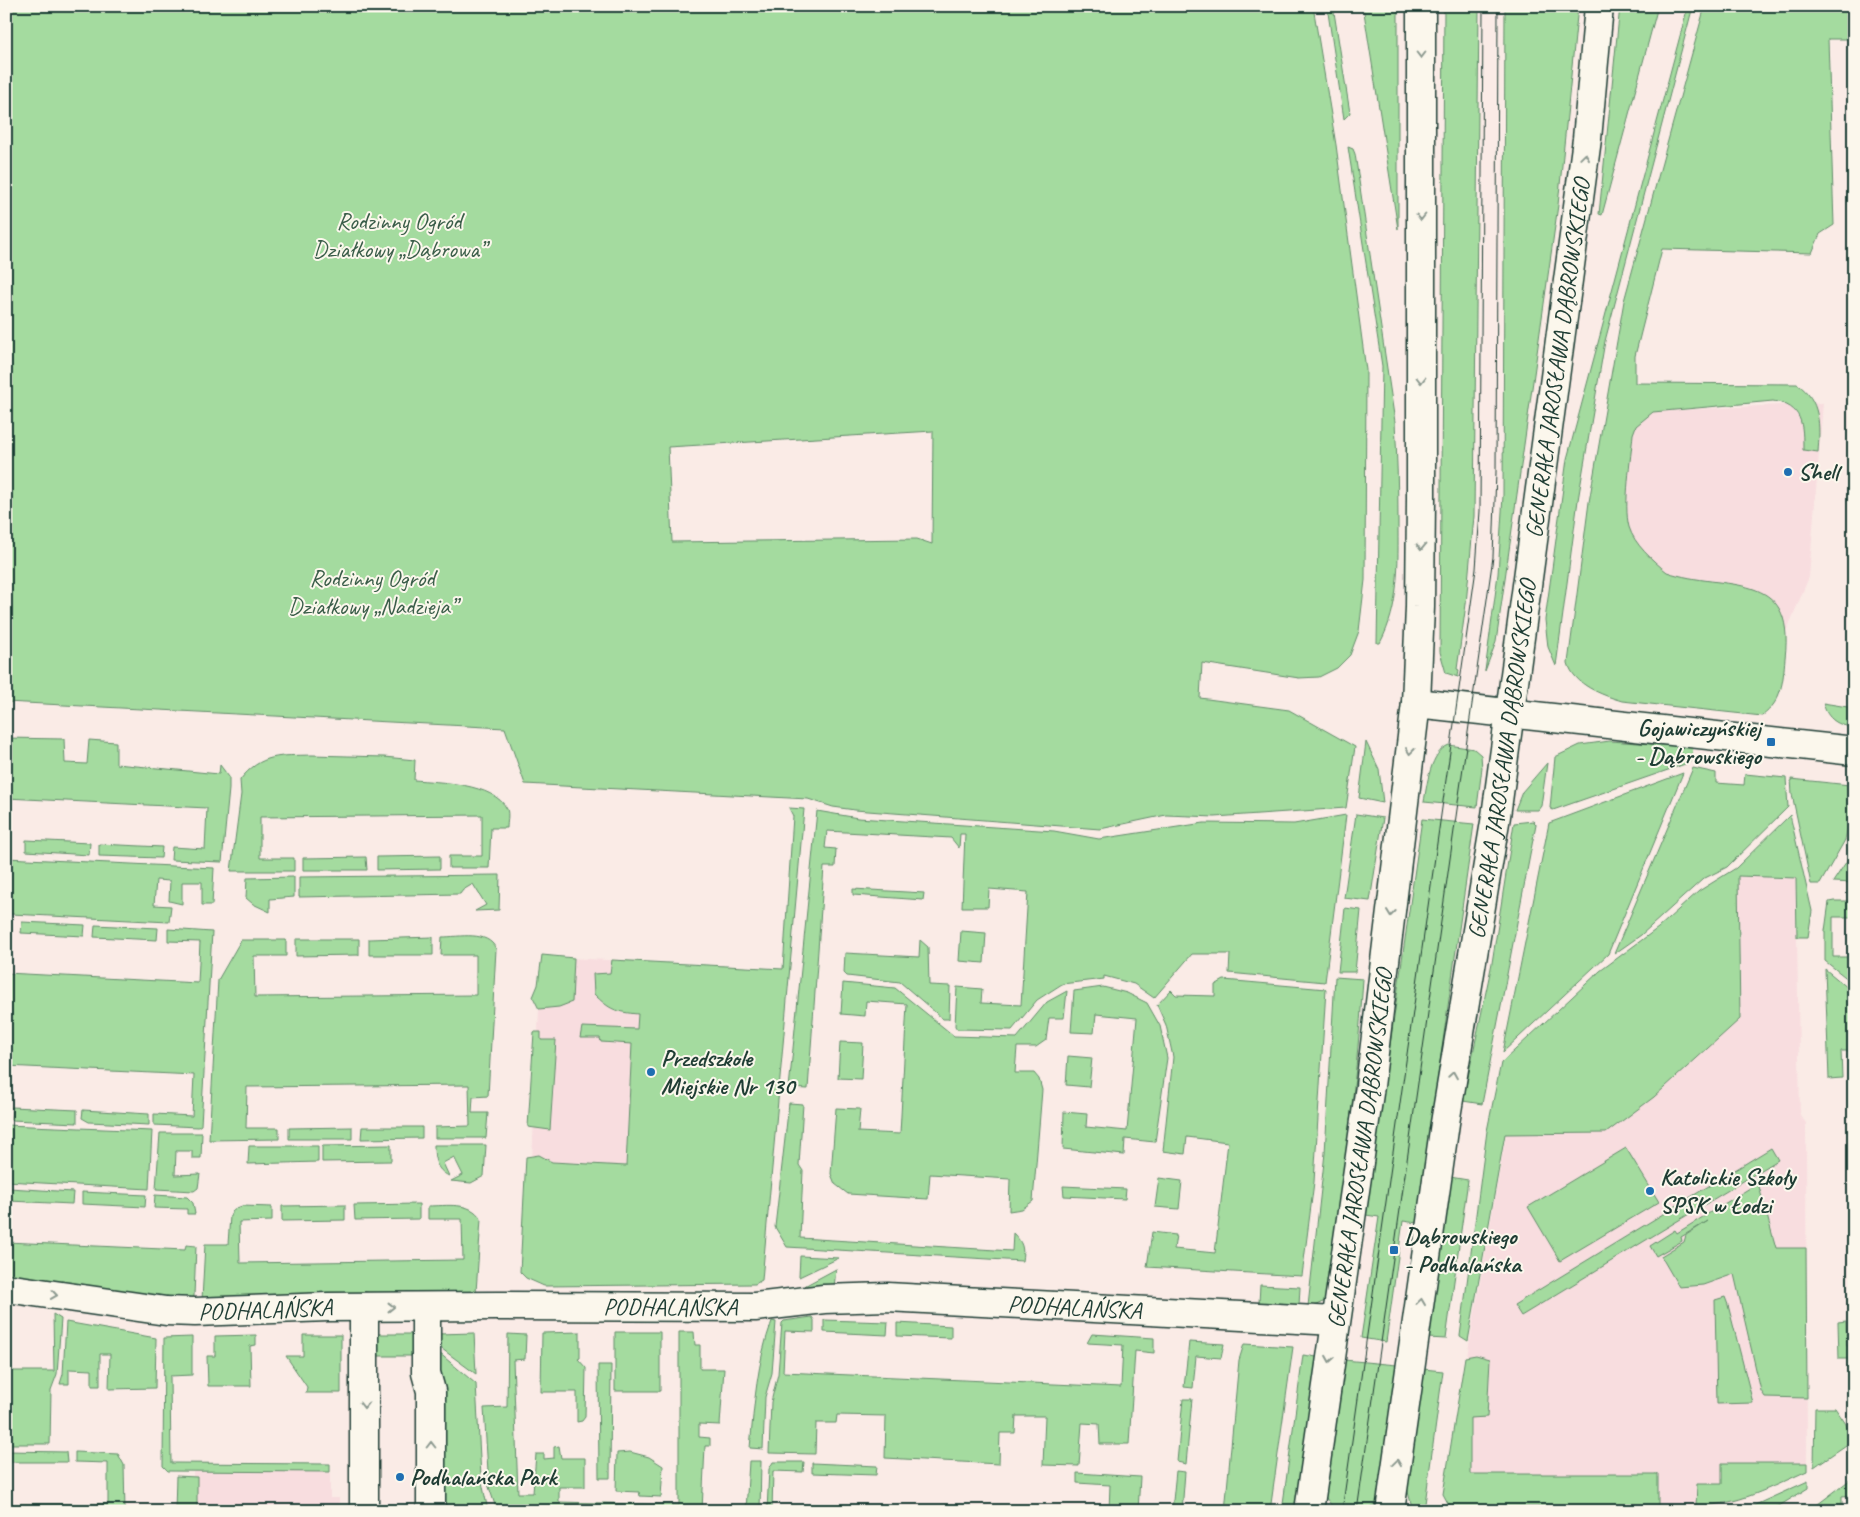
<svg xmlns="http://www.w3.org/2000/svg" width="1860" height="1517" viewBox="0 0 1860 1517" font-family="Caveat,sans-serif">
  <rect width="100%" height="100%" fill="#faebe6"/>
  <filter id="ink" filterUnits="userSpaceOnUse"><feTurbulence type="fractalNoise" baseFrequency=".02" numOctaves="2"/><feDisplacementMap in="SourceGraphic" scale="10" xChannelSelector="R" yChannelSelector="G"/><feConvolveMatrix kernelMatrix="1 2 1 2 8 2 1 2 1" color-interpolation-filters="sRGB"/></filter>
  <g filter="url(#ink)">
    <path fill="#f8dddf" d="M1823 403 1809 577 1787 630 1667 591 1622 525 1634 412Z
      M1735 876 1796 878 1800 1115 1806 1123 1807 1471 1735 1502 1715 1506 1450 1507 1443 1494 1518 1065Z
      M551 957 775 969 747 1266 527 1269 539 1009 550 1001Z
      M193 1463 330 1464V1498H339V1511H193Z"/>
    <path fill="#a4db9f" stroke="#628c6a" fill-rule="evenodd" d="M6 6H1313L1336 145 1366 370 1365 580 1359 631 1350 655 1337 668 1319 677 1299 678 1202 663 1200 698 1289 710 1355 747 1346 808 1215 817 1166 815 1100 829 855 810 833 807 808 799 525 784 505 728 6 702ZM933 431 932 544 917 539 672 542 668 447Z
      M1327 6H1333L1350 113 1344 119Z
      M1363 6H1398V229Z
      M1444 6H1479L1474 516 1466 604 1457 669 1459 670 1458 677 1446 673 1440 652Z
      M1505 6H1578L1558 205 1496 642 1485 671 1498 574 1503 496Z
      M1620 6H1658L1602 215 1599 214Z
      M1688 6H1693L1605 341 1578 500 1556 666 1548 647 1545 620 1567 459Z
      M1705 6H1854V39H1828L1834 225 1820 234 1812 253 1662 249 1635 356V383L1797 384C1821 400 1820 426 1818 452L1803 450C1803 424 1803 406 1773 401L1653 412 1636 426 1633 434C1631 458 1623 505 1629 527 1634 544 1653 561 1667 572 1725 592 1796 567 1785 658 1783 682 1782 701 1762 716L1622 701C1602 695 1574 685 1568 663L1589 502 1624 301Z
      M1348 147 1353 149 1355 154 1395 422C1397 455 1398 489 1398 522 1398 564 1400 606 1380 643H1377L1382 366Z
      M1823 703 1854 708V727C1838 726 1827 719 1823 703Z
      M6 738 64 739 65 763 87 764 89 740 116 742V764L219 774 220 765 229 777V789L222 862 171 860 172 847 205 849 207 808 6 798Z
      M1610 741 1693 747 1691 762 1553 810 1550 808 1555 757 1580 745Z
      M1366 742 1379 769 1383 803 1359 798Z
      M1449 745 1474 749 1481 755 1482 768 1477 807 1424 802C1427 785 1430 752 1449 745Z
      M312 755 384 757 415 760 414 780C438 782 494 783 507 809 509 814 507 823 507 828H491L489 868H449V856H482V815L260 817V858H294V871H231L241 794 240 780C261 753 281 756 312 755Z
      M1547 763 1541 806 1538 810H1515L1522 792Z
      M1693 768 1716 773V783L1744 785 1745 774 1786 778 1788 807 1727 867 1703 879 1641 935 1614 954Z
      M1683 773 1608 954 1503 1052 1549 823Z
      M1791 779 1850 785V819L1845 840 1820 884H1811L1792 794Z
      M789 808 804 809 762 1280 755 1284 544 1286 526 1278 520 1272 526 1157 539 1155 552 1162 626 1166 632 1044 601 1042 600 1038H580L582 1027 637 1029 638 1014C616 1012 610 1010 594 994L593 974 610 973 612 960 783 969 793 816Z
      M817 811 858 818 1054 831 1099 839 1204 823 1294 824 1346 815 1325 982 1229 973 1230 954H1192L1154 998 1134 984 1104 976V979L1062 984 1037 1000 1012 1030 957 1029 955 1026 957 987 982 989 981 1003 1021 1005 1028 892 989 889 988 907H962L965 834H960L959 848 951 838 827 831 825 848 836 849 835 867H824L808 1089 789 1088Z
      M1356 814 1383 818 1370 901 1344 898Z
      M1790 815 1812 911 1808 937H1797L1796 878 1738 876 1740 1019 1654 1097 1606 1133 1505 1134 1468 1341 1460 1336 1487 1131 1501 1063 1600 971 1658 928 1699 891 1736 868Z
      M1422 819 1474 824 1417 1223 1403 1221 1386 1342 1361 1338 1379 1217 1366 1215Z
      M1533 821 1536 824 1482 1104 1463 1101 1492 963 1514 823Z
      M26 840 90 843 89 855 26 851Z
      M99 844 162 847 161 858 99 856Z
      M1854 850V883L1833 882Z
      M440 856V869L377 870V857Z
      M366 857 367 870H303V858Z
      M6 858 214 868 212 905H202V882H182V904L169 901 170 881 156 880 154 905 171 906 169 922 11 914 6 913Z
      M500 875 499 910 475 911 486 905 473 884 463 890 460 894 299 897V877Z
      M294 877V897L270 899V912L253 904 246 898 247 878Z
      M853 889 924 893 923 900 853 895Z
      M1834 901H1854V917H1833V957H1854V984L1825 961V931L1829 902Z
      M1345 908 1361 910 1355 972H1338Z
      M22 922 85 925 84 936 21 933Z
      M95 925 158 928 157 940 94 937Z
      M168 929 212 932 201 1125 198 1127 154 1125V1114L192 1116 194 1075 6 1066V973L198 983 200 942 168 941Z
      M961 931 986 933 984 963 959 961Z
      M433 937V955H369V939Z
      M442 937C459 937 488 930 496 949L488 1096 473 1097 472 1113H488L486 1138H435V1127L470 1126 469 1085 247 1087 246 1128H279V1139L209 1140 218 980 241 940H286V956H254L255 997 476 995V955H441Z
      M296 939H359V955L296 956Z
      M920 940 928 947 929 985 950 986 949 1019H943L900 982 847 976 844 973 845 953 919 957Z
      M542 955 574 958 572 1002 559 1007 539 1009 533 997 538 985Z
      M1825 969 1854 993 1852 1051H1841L1842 1078 1829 1079Z
      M1335 977 1363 979C1357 1087 1341 1194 1325 1301L1314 1306H1308L1325 1153Z
      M1224 980 1326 989 1314 1182 1302 1276 1147 1267 1152 1232 1176 1235 1174 1249 1215 1253 1228 1142 1187 1137 1185 1154 1163 1151 1173 1057 1166 1025 1157 1005 1171 990 1176 995 1215 996V985Z
      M843 983 895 988 954 1036 1017 1038 1047 1002 1067 991 1064 1018H1049L1046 1040 1036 1047H1017L1015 1073H1034L1039 1079 1042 1090 1033 1201 1022 1209 1009 1211 1010 1179 930 1174 928 1199 848 1194 835 1184 831 1174 836 1108 860 1109 858 1132 900 1134 907 1004 866 1001 865 1016 841 1014Z
      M1103 987 1127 993 1147 1003 1160 1026 1167 1058 1155 1142 1125 1139 1124 1155 1063 1149 1064 1112 1087 1114 1086 1127 1127 1131 1137 1018 1096 1014 1094 1033 1071 1032 1074 991Z
      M534 1032H541V1040H556L550 1130 528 1127Z
      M840 1042 863 1043 861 1079 838 1078Z
      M1068 1056 1092 1058 1089 1087 1066 1085Z
      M789 1103 803 1104 799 1165 803 1171 800 1238 1012 1251 1013 1233C1023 1243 1024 1248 1022 1261L787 1247 775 1227Z
      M12 1107 77 1110V1123L11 1120Z
      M83 1110 149 1114V1125L89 1122 82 1118Z
      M6 1125 152 1131 149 1189 6 1181Z
      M352 1127V1139H289V1128Z
      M362 1127H422V1138L361 1139Z
      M160 1133H202L201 1158H192V1151H176L175 1175 200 1174 198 1188 194 1191 156 1189Z
      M391 1145V1161L322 1162V1146Z
      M434 1145H486L484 1176 471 1183 451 1181 463 1175 454 1157 443 1163 449 1176C436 1170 434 1159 434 1145Z
      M249 1146H318V1162L248 1164Z
      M1626 1148 1659 1202 1560 1261 1528 1207Z
      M1771 1148 1778 1160 1521 1316 1514 1305Z
      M1450 1177 1468 1180 1446 1339 1427 1338Z
      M1159 1178 1182 1181 1179 1209 1155 1207Z
      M1758 1183 1776 1248H1806L1807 1398 1765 1397 1761 1391 1734 1274 1703 1285 1679 1287 1661 1256 1684 1242 1686 1235 1708 1221 1681 1237 1682 1241 1656 1256 1650 1246 1675 1230 1677 1233Z
      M1063 1186 1126 1189 1125 1199 1064 1196Z
      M9 1188 73 1192 72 1204 9 1201Z
      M82 1192 146 1195 145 1207 82 1204Z
      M155 1195 187 1197 193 1203 195 1214H187V1209L154 1208Z
      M419 1204V1219L355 1220 354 1205Z
      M345 1205V1220L282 1221V1206Z
      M242 1206 272 1207V1221L239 1222 240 1263 463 1260 462 1219H428V1206C446 1206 471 1201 481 1219L476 1292 470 1298 202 1300 205 1244H228L230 1216 234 1209Z
      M6 1242 185 1250 186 1245 196 1246 194 1296 192 1302 6 1279Z
      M800 1256 839 1258 799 1277Z
      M836 1269 834 1288 797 1290Z
      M1260 1285 1300 1287 1299 1306 1259 1303Z
      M1725 1297 1728 1305 1753 1403 1717 1404 1715 1300Z
      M53 1314 61 1319 57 1374 51 1390 50 1444H6V1371H54Z
      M812 1317 814 1320V1332L785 1331 783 1372 1121 1387 1123 1345 1087 1343 1092 1334 1154 1338V1353L1135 1351 1129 1444H1100L1099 1424 1082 1423 1079 1466 1043 1465 1045 1416H1016L1015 1433H1000L999 1464 885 1458 886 1416 837 1415 836 1423H816L815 1454 769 1453 771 1402 778 1374 782 1323 784 1321Z
      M824 1320 888 1322 887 1335 824 1332Z
      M772 1321 776 1322 772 1373 765 1397 763 1449 750 1448C754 1405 757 1362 772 1321Z
      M1846 1321 1847 1346H1854V1359H1839L1838 1322Z
      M66 1322 156 1338 155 1388 109 1389 110 1354H100V1386H92V1370L69 1369V1384H60L63 1374Z
      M897 1323 951 1326V1338L897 1336Z
      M580 1332V1358L578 1359 586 1368 585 1417 582 1421 577 1422V1392H541L542 1333Z
      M615 1332H660V1391H615Z
      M679 1332H694L695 1345H700V1369H724L720 1425 699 1424V1437L710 1438V1446H705L702 1511H497L489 1487 484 1408 507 1407 508 1334 526 1335 525 1359 513 1360 518 1493H533L536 1454H544V1459L554 1458V1447L559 1446 561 1458H585V1487H559V1502L679 1505Z
      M474 1333 476 1374 438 1346V1334Z
      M374 1334H420L419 1356H374Z
      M256 1335V1345L250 1346 251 1386H208L207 1356H215V1336Z
      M303 1335H341V1393H306L307 1387 286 1356H303Z
      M192 1337V1375L170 1376 171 1463 330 1464V1472L168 1471 163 1466 164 1338Z
      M1189 1342 1224 1344 1221 1358 1196 1356 1193 1388 1184 1387Z
      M1244 1344 1293 1347 1270 1511H1225L1239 1360Z
      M438 1352 476 1384 481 1477 488 1511H439Z
      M1303 1355 1317 1357 1295 1511H1282Z
      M1476 1355 1490 1359 1487 1417 1470 1418V1474H1658V1506L1450 1507 1443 1494 1465 1357Z
      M1344 1360 1397 1365 1377 1504 1366 1511H1336L1325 1497Z
      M598 1365H611L610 1478H599Z
      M1423 1369 1443 1371 1424 1511H1413L1407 1488Z
      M1183 1399H1192L1186 1464 1177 1462Z
      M1815 1408H1835L1846 1424 1852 1441 1814 1467Z
      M6 1451 66 1452 67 1462H6Z
      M75 1452 118 1454 124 1465 125 1511H6V1504H108V1463L75 1462Z
      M630 1452 649 1457 663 1466 661 1497 640 1496 639 1492 616 1491 617 1453Z
      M749 1461H761L760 1511H746Z
      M773 1462H804L803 1472 773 1471 772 1511H767L769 1469Z
      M812 1463 877 1466 876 1475 812 1473Z
      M1722 1463H1807V1471C1771 1487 1737 1506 1696 1506L1697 1484H1722Z
      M1176 1471 1185 1472 1182 1511H1172Z
      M1077 1473 1140 1477 1138 1511H1109L1110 1485 1077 1483Z
      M176 1476 197 1477V1511H175Z
      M1851 1479 1854 1481V1495L1842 1496V1511H1809Z
      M1808 1481V1488L1771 1511H1742Z"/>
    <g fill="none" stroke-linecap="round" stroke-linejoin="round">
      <g stroke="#1f3d34" stroke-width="31">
        <g id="street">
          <path id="s1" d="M6 1288 166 1311 195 1312 328 1307 497 1306 755 1307 824 1299 887 1297 1335 1321"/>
          <path d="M426 1307V1373L431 1391V1511"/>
          <path d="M364 1511V1307"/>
        </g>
      </g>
      <g stroke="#1f3d34" stroke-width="31">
        <g id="secondary">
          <path d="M1416 703 1854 751"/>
          <path id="s2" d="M1309 1511 1370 1086 1416 703 1420 607 1421 499V6"/>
          <path id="s3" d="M1390 1511 1445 1123 1496 816 1587 139 1599 6"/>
        </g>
      </g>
      <use href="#street" stroke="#fbf7ec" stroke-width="28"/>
      <use href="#secondary" stroke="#fbf7ec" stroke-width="28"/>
      <path stroke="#1f3d34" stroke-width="1" d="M1342 1511 1476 569 1480 511 1483 6
        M1357 1511 1493 557 1496 472 1498 6"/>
    </g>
    <defs><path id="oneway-chevron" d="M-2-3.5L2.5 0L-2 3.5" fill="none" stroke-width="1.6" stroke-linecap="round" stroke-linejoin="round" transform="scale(1.25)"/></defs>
    <g stroke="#8d9a90">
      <use href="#oneway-chevron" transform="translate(1421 55) rotate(90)"/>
      <use href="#oneway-chevron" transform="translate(1585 157) rotate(-82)"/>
      <use href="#oneway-chevron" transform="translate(1421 217) rotate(90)"/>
      <use href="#oneway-chevron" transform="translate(1421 380) rotate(90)"/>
      <use href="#oneway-chevron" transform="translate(1421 547) rotate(91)"/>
      <use href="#oneway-chevron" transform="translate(1410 751) rotate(97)"/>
      <use href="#oneway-chevron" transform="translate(1391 913) rotate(97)"/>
      <use href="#oneway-chevron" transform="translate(1453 1075) rotate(-81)"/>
      <use href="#oneway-chevron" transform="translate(54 1295) rotate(8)"/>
      <use href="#oneway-chevron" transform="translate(1421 1302) rotate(-82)"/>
      <use href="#oneway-chevron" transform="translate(391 1307)"/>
      <use href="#oneway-chevron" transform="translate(1330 1359) rotate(99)"/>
      <use href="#oneway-chevron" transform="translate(364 1405) rotate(90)"/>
      <use href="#oneway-chevron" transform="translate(431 1445) rotate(-90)"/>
      <use href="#oneway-chevron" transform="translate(1397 1463) rotate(-82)"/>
    </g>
  </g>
  <g fill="#1f6fb2" stroke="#fbf7ec" stroke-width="2">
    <circle cx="1788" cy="472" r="5"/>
    <rect x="1766" y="737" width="10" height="10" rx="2.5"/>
    <circle cx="651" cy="1072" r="5"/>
    <circle cx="1650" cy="1191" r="5"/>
    <rect x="1389" y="1245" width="10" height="10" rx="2.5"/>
    <circle cx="400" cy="1477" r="5"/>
  </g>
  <g text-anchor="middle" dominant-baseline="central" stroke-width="4" stroke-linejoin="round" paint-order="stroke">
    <g font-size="24" fill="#3a5d49" stroke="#fbf7ec">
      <text x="399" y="221">Rodzinny Ogród<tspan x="399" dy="28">Działkowy „Dąbrowa”</tspan></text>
      <text x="372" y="578">Rodzinny Ogród<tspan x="372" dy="28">Działkowy „Nadzieja”</tspan></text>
    </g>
    <g font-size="24" fill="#1f3d34" stroke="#fbf7ec">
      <text stroke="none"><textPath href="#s3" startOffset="1165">GENERAŁA JAROSŁAWA DĄBROWSKIEGO</textPath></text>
      <text stroke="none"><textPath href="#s3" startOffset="760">GENERAŁA JAROSŁAWA DĄBROWSKIEGO</textPath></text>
      <text stroke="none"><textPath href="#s2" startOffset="366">GENERAŁA JAROSŁAWA DĄBROWSKIEGO</textPath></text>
      <text stroke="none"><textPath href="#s1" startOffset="666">PODHALAŃSKA</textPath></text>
      <text stroke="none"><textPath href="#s1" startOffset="1071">PODHALAŃSKA</textPath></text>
      <text stroke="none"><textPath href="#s1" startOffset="261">PODHALAŃSKA</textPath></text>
    </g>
    <g font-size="24" font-weight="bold" fill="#1f3d34" stroke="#fbf7ec" text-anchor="start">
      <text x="1798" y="472">Shell</text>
      <text x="1761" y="728" text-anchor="end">Gojawiczyńskiej<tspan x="1761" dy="28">- Dąbrowskiego</tspan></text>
      <text x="661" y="1058">Przedszkole<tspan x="661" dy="28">Miejskie Nr 130</tspan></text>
      <text x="1660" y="1177">Katolickie Szkoły<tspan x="1660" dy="28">SPSK w Łodzi</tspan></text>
      <text x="1404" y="1236">Dąbrowskiego<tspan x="1404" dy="28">- Podhalańska</tspan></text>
      <text x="410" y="1477">Podhalańska Park</text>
    </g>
  </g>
  <rect width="1860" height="1517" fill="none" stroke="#fbf7ec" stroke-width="25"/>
  <rect x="12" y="12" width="1835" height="1492" fill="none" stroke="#1f3d34" stroke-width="2" filter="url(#ink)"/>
</svg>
